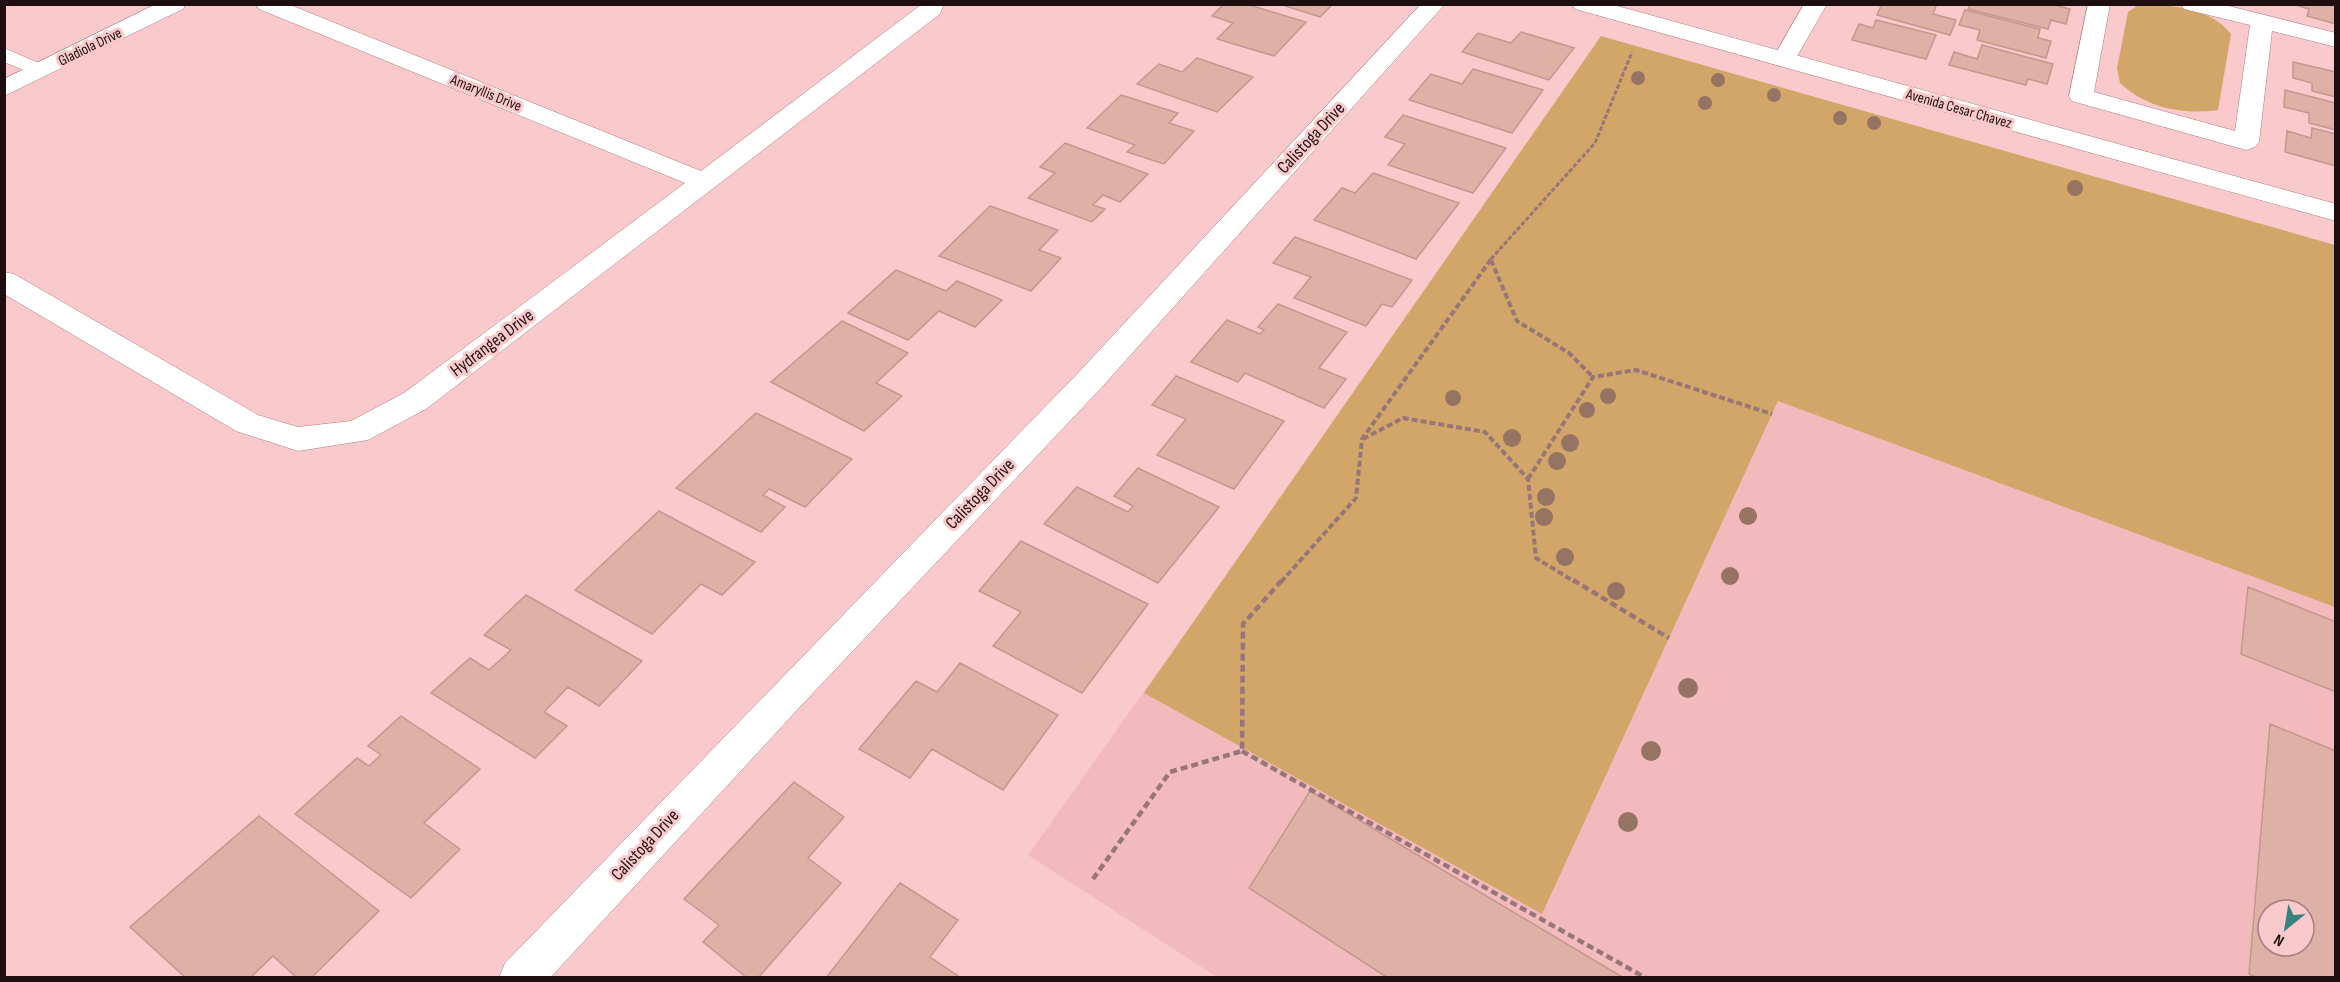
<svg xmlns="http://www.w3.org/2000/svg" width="2340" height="982" viewBox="0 0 2340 982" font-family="'Sofia Sans Condensed',sans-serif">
  <rect width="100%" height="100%" fill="#fac9cc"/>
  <path fill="#f2babc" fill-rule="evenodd" d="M1607 39 2335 249V977H1217L1028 855ZM2268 910H2304V946H2268Z"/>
  <path fill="#d2a669" d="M2138 5C2169 4 2211 8 2231 34L2218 110C2182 115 2147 108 2120 83L2117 68 2128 12Z
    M1601 36 2335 245V607L1778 401 1542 914 1144 693Z"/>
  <path fill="#dfb1a6" stroke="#c3978c" stroke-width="1.5" fill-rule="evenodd" d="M1224 4H1246L1306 22 1274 56 1217 39 1233 23 1212 16Z
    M1279 4H1333L1320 17Z
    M1876 4H1931L1936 6 1933 14 1956 20 1950 35 1877 15 1881 6Z
    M1970 4H2050L2070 9 2066 24 2051 20 2048 29 1968 9Z
    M2292 4H2336V24L2307 16 2309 9Z
    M1965 10 2040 29 2038 38 2051 41 2046 58 1977 40 1980 30 1959 25Z
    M1876 20 1936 35 1926 59 1852 40 1859 24 1873 28Z
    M1521 32 1574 48 1549 80 1462 52 1478 33 1511 43Z
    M1982 45 2053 64 2047 84 2028 79 2026 85 1949 65 1954 52 1977 59Z
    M1197 58 1253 77 1217 112 1137 84 1159 64 1182 72Z
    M2293 62 2336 72V97L2312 91V83L2293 78Z
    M1473 69 1543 90 1512 133 1409 100 1431 74 1462 84Z
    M2285 90 2336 103V130L2309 123V113L2284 107Z
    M1121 95 1178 113 1169 123 1194 131 1164 164 1127 152 1135 145 1087 128Z
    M1403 115 1506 148 1473 193 1388 165 1405 144 1385 137Z
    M2312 128 2336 134V166L2285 152 2287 131 2311 138Z
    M1065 143 1148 174 1120 202 1103 195 1093 205 1105 209 1092 222 1028 198 1055 173 1040 167Z
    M1373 173 1459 203 1416 259 1314 220 1342 188 1355 193Z
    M990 206 1058 230 1039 250 1061 258 1031 291 939 256Z
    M1295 237 1412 280 1392 307 1382 304 1366 326 1294 298 1311 277 1273 263Z
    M896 270 946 291 957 281 1002 300 975 327 939 311 908 340 848 313Z
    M1278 304 1347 332 1319 368 1346 379 1324 408 1245 373 1238 382 1191 362 1227 320 1260 334 1264 330 1258 327Z
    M842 321 908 353 876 383 902 396 864 431 771 382Z
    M1176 376 1284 421 1234 489 1157 455 1186 419 1152 405Z
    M756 413 852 459 805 507 769 489 763 495 785 507 761 532 676 488Z
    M1138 468 1219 507 1158 583 1044 524 1077 487 1128 512 1133 506 1114 496Z
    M659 511 755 562 722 595 701 584 652 634 575 590Z
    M1021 541 1148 604 1082 693 993 646 1021 612 979 591Z
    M2248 587 2336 622V692L2241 654Z
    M526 595 642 661 599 706 568 687 544 712 567 726 535 758 431 693 470 658 489 670 511 650 484 635Z
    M960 663 1058 715 1003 790 932 749 910 778 859 749 916 681 937 692Z
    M401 716 480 769 424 823 460 849 411 898 295 814 357 758 369 766 381 755 368 746Z
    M2270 724 2336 751V978H2257L2249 974ZM2268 910H2304V946H2268Z
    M794 782 844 817 808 858 841 883 758 978H747L703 942 719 925 684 899Z
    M1310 791 1624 978H1388L1249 888Z
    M259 816 379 911 311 978H297L273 956 250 978H186L130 927Z
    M900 883 958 920 930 957 961 978H826Z"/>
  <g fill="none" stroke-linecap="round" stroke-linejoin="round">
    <g stroke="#aa7d80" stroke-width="1">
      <path id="lane" d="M4 48 48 67 51 71 41 77 4 62Z"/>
    </g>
    <g stroke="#aa7d80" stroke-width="1">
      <path id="street" d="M156 4H186L183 9 4 96V79Z
        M256 4H288L701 171 922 4H944L940 14 426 409 368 440 298 451 236 431 4 294V272L14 274 258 415 298 427 351 421 404 393 685 183 259 9Z
        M1421 4H1445L1101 388 796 711 550 978H499L505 963 1079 372Z
        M1804 4H1827L1792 65H1776L1772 60Z
        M2088 4H2110L2094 92 2235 131 2250 25 2184 9 2181 4H2221L2336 33V47L2272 31 2259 142 2255 147 2246 150 2072 101 2069 96Z"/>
    </g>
    <g stroke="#aa7d80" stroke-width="1">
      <path id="secondary" d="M1572 4H1610L2336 204V221L1575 9Z"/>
    </g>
    <path stroke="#987578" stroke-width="3" stroke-dasharray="4.5 2" stroke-linecap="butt" d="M1491 259 1595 143 1632 52"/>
    <path stroke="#987578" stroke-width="4" stroke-dasharray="6 3" stroke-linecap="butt" d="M1491 260 1517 321 1569 353 1593 377
      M1363 439 1403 418 1485 432 1528 479 1536 558 1575 582
      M1528 479 1593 377 1636 370 1772 414
      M1281 582 1356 498 1362 439 1492 258"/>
    <path stroke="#987578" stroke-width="4.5" stroke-dasharray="7 4" stroke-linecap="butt" d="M1573 580 1669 638
      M1242 751 1646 978
      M1093 879 1170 772 1242 751 1243 624 1282 580"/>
    <use href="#lane" fill="#fff" fill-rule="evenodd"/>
    <use href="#street" fill="#fff" fill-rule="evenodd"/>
    <use href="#secondary" fill="#fff" fill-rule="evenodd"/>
  </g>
  <g fill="#957464">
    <circle cx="1638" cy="78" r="7"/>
    <circle cx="1718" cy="80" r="7"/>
    <circle cx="1774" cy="95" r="7"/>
    <circle cx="1705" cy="103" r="7"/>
    <circle cx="1840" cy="118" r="7"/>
    <circle cx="1874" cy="123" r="7"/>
    <circle cx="2075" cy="188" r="8"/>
    <circle cx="1608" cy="396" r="8"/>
    <circle cx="1453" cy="398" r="8"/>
    <circle cx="1587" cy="410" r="8"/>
    <circle cx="1512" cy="438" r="9"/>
    <circle cx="1570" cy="443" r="9"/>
    <circle cx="1557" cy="461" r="9"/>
    <circle cx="1546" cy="497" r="9"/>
    <circle cx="1748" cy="516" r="9"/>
    <circle cx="1544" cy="517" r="9"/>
    <circle cx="1565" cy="557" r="9"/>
    <circle cx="1730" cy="576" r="9"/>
    <circle cx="1616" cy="591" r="9"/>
    <circle cx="1688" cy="688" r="10"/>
    <circle cx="1651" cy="751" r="10"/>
    <circle cx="1628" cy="822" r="10"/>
  </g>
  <g text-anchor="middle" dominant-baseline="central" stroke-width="6" stroke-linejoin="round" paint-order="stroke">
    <g font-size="15" fill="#1e0e0f" stroke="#fac9cc">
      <text transform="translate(90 47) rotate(-26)">Gladiola Drive</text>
      <text transform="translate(486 93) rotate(22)">Amaryllis Drive</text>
      <text transform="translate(1959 109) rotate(16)">Avenida Cesar Chavez</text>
    </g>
    <g font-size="18" fill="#1e0e0f" stroke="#fac9cc">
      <text transform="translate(1311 138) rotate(-47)">Calistoga Drive</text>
      <text transform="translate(492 343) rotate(-37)">Hydrangea Drive</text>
      <text transform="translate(980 494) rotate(-46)">Calistoga Drive</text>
      <text transform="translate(645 845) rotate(-47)">Calistoga Drive</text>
    </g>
  </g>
  <rect width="2340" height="982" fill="none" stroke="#1e0e0f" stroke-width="12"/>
  <g transform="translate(2286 928) rotate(210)"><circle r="28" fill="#fac9cc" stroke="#a27e80" stroke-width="1.5"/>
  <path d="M0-4.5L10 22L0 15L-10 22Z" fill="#388180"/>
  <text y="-9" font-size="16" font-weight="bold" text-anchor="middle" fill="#1e0e0f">N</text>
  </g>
</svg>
